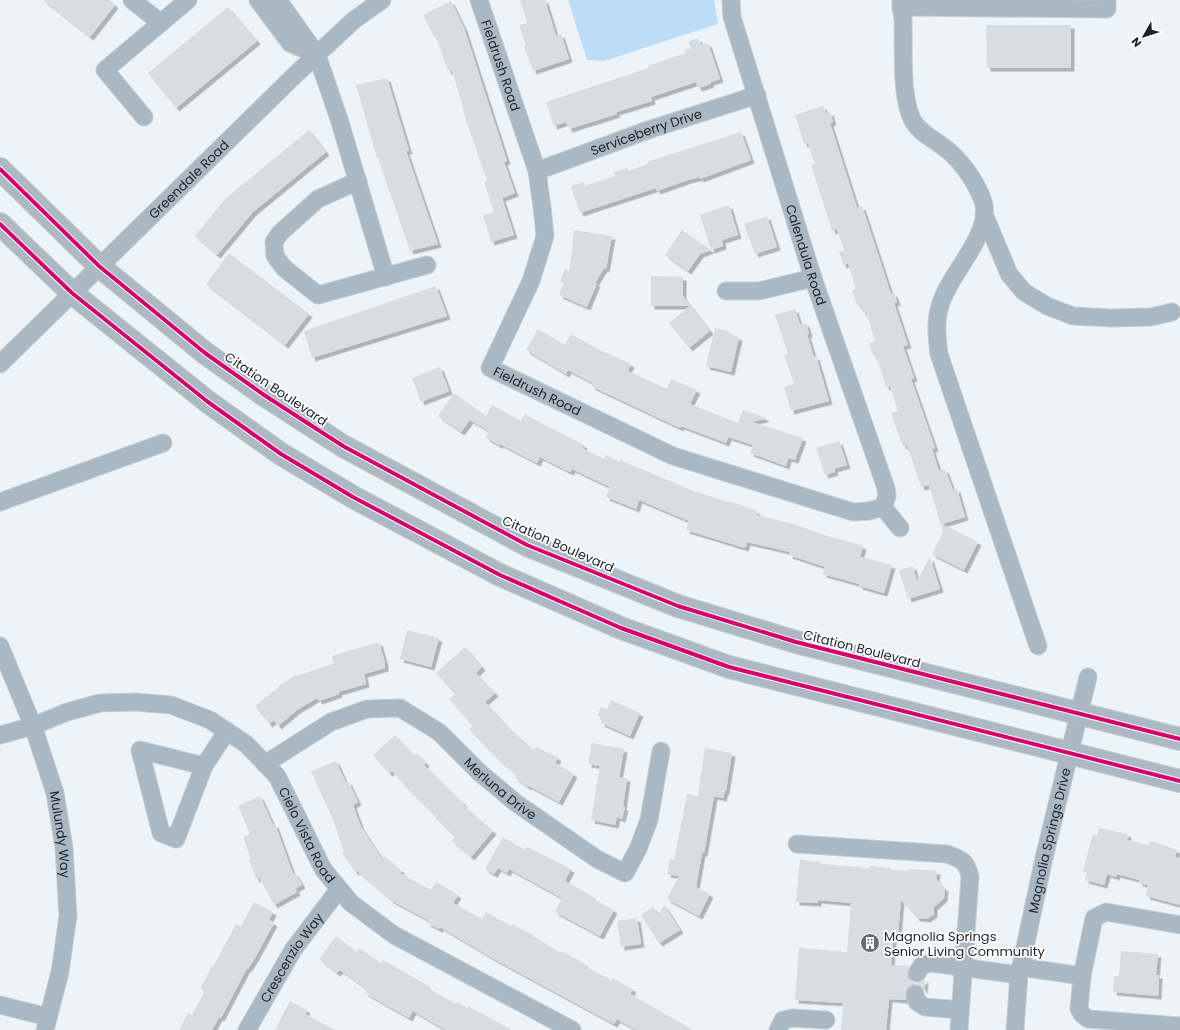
<svg xmlns="http://www.w3.org/2000/svg" width="1180" height="1030" viewBox="0 0 1180 1030" font-family="Poppins,sans-serif">
  <defs>
    <filter id="shadow"><feDropShadow dx="3.5" dy="3.5" stdDeviation="0" flood-color="#0004"/></filter>
  </defs>
  <rect width="100%" height="100%" fill="#edf4f9"/>
  <path fill="#bcddf5" d="M568 0H714L718 24 604 61 587 60Z"/>
  <path fill="#d7dde2" filter="url(#shadow)" d="M43 0H109L115 5 90 37Z
    M520 0H545L556 36 561 34 569 59 533 71 524 46H526L519 25 527 23Z
    M451 1 464 28 475 62 507 161 504 162 515 193 502 198 514 235 491 242 483 215 494 212 484 182 487 181 463 111H464L452 70 448 71 436 36 434 37 423 15Z
    M228 7 257 41 176 108 148 73Z
    M986 25H1071V68H987Z
    M698 38 701 45 708 43 720 79 710 82 711 84 698 88 696 82 651 97 652 101 616 112 617 114 569 129 566 122 554 126 546 102 649 68 648 66 686 53 685 50 691 48 688 42Z
    M387 78 409 151H406L438 244 410 251 378 158H377L356 85Z
    M823 106 826 113 830 112 833 122 830 123 857 208 862 206 886 279 891 294 894 293 897 302 894 303 908 345 903 346 914 378 911 379 935 448 932 449 939 471 945 469 953 490 957 489 965 517 942 524 978 542 964 570 932 554 943 532 929 485 921 487 907 445 903 446 895 425 891 413 898 411 890 386 886 387 876 355 873 356 869 343 875 341 866 312 863 313 860 304 857 305 852 290 856 289 848 263 843 265 839 252 844 251 837 229 832 231 811 165 815 164 808 143 804 144 795 115Z
    M309 130 326 152 253 212 217 255 195 236 225 199Z
    M741 132 751 160 700 179V177L688 180 657 191 656 188 580 213 571 186 584 182 585 186 615 176 614 172 627 168 628 171 648 164 647 162Z
    M729 205 738 235 722 240 723 246 711 250 700 215Z
    M767 216 777 247 755 254 744 224Z
    M574 230 612 236 606 269 604 268 595 283H597L587 307 559 295 564 283 560 282 565 269 569 271 573 243H572Z
    M682 230 711 250 700 254 688 271 665 255Z
    M229 253 309 314 285 345 206 284Z
    M651 276 683 277V296L710 331 689 348 669 323 690 306H651Z
    M436 286 447 316 312 358 304 331Z
    M795 309 800 325 806 323 809 334H807L814 357 816 356 829 401 791 411 784 387 794 384 784 355 788 354 775 315Z
    M715 328 729 331 728 334 739 337 731 372 706 366Z
    M538 329 565 345 571 334 598 349 631 364 628 371 667 389 671 379 697 390 690 404 738 423 743 410 767 418 752 422 803 438 795 460 788 458 786 466 750 453 753 445 728 437 726 443 681 426 680 428 591 386 593 383 568 370 566 374 526 350Z
    M440 367 449 391 421 402 412 378Z
    M454 393 486 416 492 405 521 421 524 414 584 445 582 448 604 459 606 455 620 462V460L698 493V492L731 503 732 502 757 511 756 515 797 525 825 535 863 546 860 557 892 565 884 593 859 586V584L823 574 825 567 789 555 790 552 747 542 745 548 686 530 689 521 639 500 636 509 606 497 610 487 572 469 570 472 540 457 537 463 500 444 499 445 486 438 489 431 470 420 461 432 438 416Z
    M839 441 847 465 834 469 835 472 825 475 816 448Z
    M930 557 940 589 908 599 899 570 913 566 917 581Z
    M407 630 439 638 431 667 400 659Z
    M379 642 385 663V668L364 674 366 684 338 692 339 694 319 701 317 698 297 710 278 726 274 720 269 724 255 706 279 687 278 686 296 675 297 676 334 663 332 656Z
    M465 647 482 667 476 673 495 693 485 702 511 730 534 750 536 746 549 754 550 752 558 758 555 763 574 774 559 802 529 786 528 787 515 778 517 776 494 755 469 729 473 726 449 699 455 694 436 673Z
    M611 700 640 713 630 736 601 723 602 718 597 716 601 707 607 709Z
    M395 735 414 756 417 753 426 763 424 765 464 804 463 805 493 831 471 857 452 841 455 837 433 815 434 814 408 789 392 771 389 773 373 755Z
    M592 743 624 749 619 777 627 778 623 807H625L622 819 617 817 615 825 591 820 600 766 588 764Z
    M705 748 732 753 726 791H725L723 798 714 796 704 853H702L696 887 710 894 699 916 667 899 679 876 667 874 670 859 674 860 687 794 698 796Z
    M336 761 346 783 348 781 358 802 353 805 361 827 382 859 384 856 402 871 400 873 431 890 436 882 458 895 453 903 482 919 486 912 511 926 512 924 533 935V936L561 953 562 951 585 964 584 966 602 975 611 980 612 978 633 989 630 994 693 1030H636L617 1019 614 1024 494 959 440 927 439 929 427 923 428 920 392 901 357 871 355 872 342 853 344 852 333 820 311 771Z
    M260 796 273 825 275 824 293 874 295 873 302 885 295 889 297 892 274 905 259 877 256 879 249 860 251 859 243 837 250 834 238 806Z
    M1099 828 1128 834 1127 840 1148 845 1151 841 1177 850 1175 857 1180 859V905L1146 896 1148 885 1139 883V880L1117 874 1116 877 1107 874 1104 885 1085 880 1087 872 1083 871 1093 834 1097 836Z
    M503 837 525 850 527 847 571 869 565 881 592 896 591 898 614 910 600 936 555 912 562 898 509 869 507 873 498 868 494 874 485 869Z
    M800 860 821 862V864L870 868V866L891 868V870L909 871V869L937 871 936 879 945 889 944 898 934 907V914L927 919 917 918 901 900 898 934 893 938 891 965 909 966 907 973 908 978 912 982 917 983 921 982 925 979 924 991 922 987 918 985 913 984 908 987 906 991V1000L889 999 886 1030H841L843 1003 795 1000 799 948 847 952 851 903 818 900V903L796 902Z
    M254 902 273 912 269 920 274 923 256 956 248 969 247 968 221 1018 219 1017 212 1030H179L188 1013 192 1015 205 991 200 989 212 966 213 967 236 924 241 926Z
    M664 905 680 930 659 943 641 915 653 907 658 915Z
    M637 918 641 944 621 947 617 921Z
    M336 936 357 952 359 948 381 963 383 960 427 985 426 987 456 1004 457 1002 468 1008V1006L512 1030H446L413 1011 409 1018 365 993 367 989 340 970 337 973 319 959Z
    M1121 951 1158 954 1156 975H1159L1158 996 1113 992 1114 976H1119Z
    M290 1001 307 1010 305 1014 335 1030H275Z"/>
  <g fill="none" stroke-linecap="round" stroke-linejoin="round">
    <g stroke="#c8ced2" stroke-width="19">
      <g id="minor">
        <path d="M132 0 161 23"/>
        <path d="M258 0 290 43 317 55"/>
        <path d="M278 0 317 55 339 119 386 277"/>
        <path id="s1" d="M479 0 537 171 542 207 545 236 531 281 490 368 673 456 853 512 869 511 883 507"/>
        <path id="s2" d="M731 0 732 17 813 278 886 488 887 496 883 507"/>
        <path d="M901 0V7L1107 9V0"/>
        <path d="M901 7 903 19C904 47 900 97 913 121 922 136 940 142 952 154 964 165 980 188 984 205 990 237 948 275 940 306 935 322 937 338 939 354L1038 646"/>
        <path d="M144 117 105 70 188 0"/>
        <path id="s3" d="M537 171 648 130 757 95"/>
        <path d="M358 181 318 199 280 233 274 242 275 256 284 268 318 295 427 265"/>
        <path d="M984 214 1009 274 1024 292 1047 306 1073 316 1112 318 1151 317 1172 312"/>
        <path d="M726 291H759L813 278"/>
        <path id="s4" d="M0 364 295 75 354 20 382 0"/>
        <path d="M0 502 163 443"/>
        <path d="M883 507 900 528"/>
        <path id="s5" d="M0 646 33 726 55 793 64 848 68 916 60 972 45 1030"/>
        <path id="s6" d="M0 735 33 726 67 712 100 703 136 702 171 705 210 720 246 744 277 776 323 869 351 903 394 935 572 1030"/>
        <path id="s7" d="M265 764 331 722 367 709 400 708 439 732 479 772 516 803 597 859 625 873 638 849 649 820 661 751"/>
        <path d="M204 766 140 750 161 833 176 839 204 766 227 731"/>
        <path d="M797 844 947 854C961 859 967 861 970 877L959 1030"/>
        <path d="M1021 967 1082 976 1079 1009 1082 1014 1088 1019 1180 1026"/>
        <path d="M917 973 922 965 932 963 1019 975"/>
        <path d="M1082 976 1094 918 1106 912 1180 925"/>
        <path d="M915 994 917 1002 925 1007 960 1010"/>
        <path d="M0 1005 48 1017"/>
        <path id="s8" d="M247 1030 293 950 339 889"/>
        <path d="M778 1030 783 1020 793 1018 826 1020"/>
        <path id="s9" d="M1015 1030 1019 975 1044 858 1088 677"/>
      </g>
    </g>
    <g stroke="#c8ced2" stroke-width="24">
      <path id="major" d="M0 169 99 266 205 353 264 395 343 446 527 545 678 606 796 642 1180 739
        M0 224 72 293 208 402 281 454 353 497 500 575 621 628 729 667 1180 781"/>
    </g>
    <use href="#minor" stroke="#a9b8c3" stroke-width="17"/>
    <use href="#major" stroke="#acb9c3" stroke-width="22"/>
    <g stroke="#fff" stroke-width="6">
      <path id="cycleway" d="M0 169 99 266 205 353 264 395 343 446 527 545 678 606 796 642 1180 739
        M0 224 72 293 208 402 281 454 353 497 500 575 621 628 729 667 1180 781"/>
    </g>
    <use href="#cycleway" stroke="#d6006c" stroke-width="4"/>
  </g>
  <defs>
    <g id="building-disc" transform="scale(1)"><circle r="9.5" fill="#666c70" stroke="#fff"/><path d="M-4-6H4V6H1V3H-1V6H-4ZM-2.5-4.3h1.7v1.8h-1.7ZM.8-4.3h1.7v1.8H.8ZM-2.5-1h1.7V.8h-1.7ZM.8-1h1.7V.8H.8Z" fill="#fff"/></g>
  </defs>
  <g fill-rule="evenodd">
    <use href="#building-disc" x="870" y="943"/>
  </g>
  <g text-anchor="middle" dominant-baseline="central" stroke-width="3.5" stroke-linejoin="round" paint-order="stroke">
    <g font-size="13" fill="#1d2227" stroke="#fff">
      <text stroke="none"><textPath href="#s1" startOffset="69">Fieldrush Road</textPath></text>
      <text stroke="none"><textPath href="#s3" startOffset="116">Serviceberry Drive</textPath></text>
      <text stroke="none"><textPath href="#s4" startOffset="264">Greendale Road</textPath></text>
      <text stroke="none"><textPath href="#s2" startOffset="266">Calendula Road</textPath></text>
      <text transform="translate(276 389) rotate(34)">Citation Boulevard</text>
      <text stroke="none"><textPath href="#s1" startOffset="442">Fieldrush Road</textPath></text>
      <text transform="translate(558 544) rotate(24)">Citation Boulevard</text>
      <text transform="translate(862 649) rotate(14)">Citation Boulevard</text>
      <text stroke="none"><textPath href="#s7" startOffset="279">Merluna Drive</textPath></text>
      <text stroke="none"><textPath href="#s6" startOffset="372">Cielo Vista Road</textPath></text>
      <text stroke="none"><textPath href="#s5" startOffset="199">Mulundy Way</textPath></text>
      <text stroke="none"><textPath href="#s9" startOffset="193">Magnolia Springs Drive</textPath></text>
      <text stroke="none"><textPath href="#s8" startOffset="85">Crescenzio Way</textPath></text>
    </g>
    <g font-size="13" fill="#1d2227" stroke="#fff" text-anchor="start">
      <text x="884" y="936">Magnolia Springs<tspan x="884" dy="15">Senior Living Community</tspan></text>
    </g>
  </g>
  <g transform="translate(1144 36) rotate(231)" stroke="#ffffff" stroke-width="3" paint-order="stroke">
  <path d="M0-3L7 15L0 10L-7 15Z" fill="#1d2227"/>
  <text y="-6" font-size="11" font-weight="bold" text-anchor="middle" fill="#1d2227">N</text>
  </g>
</svg>
